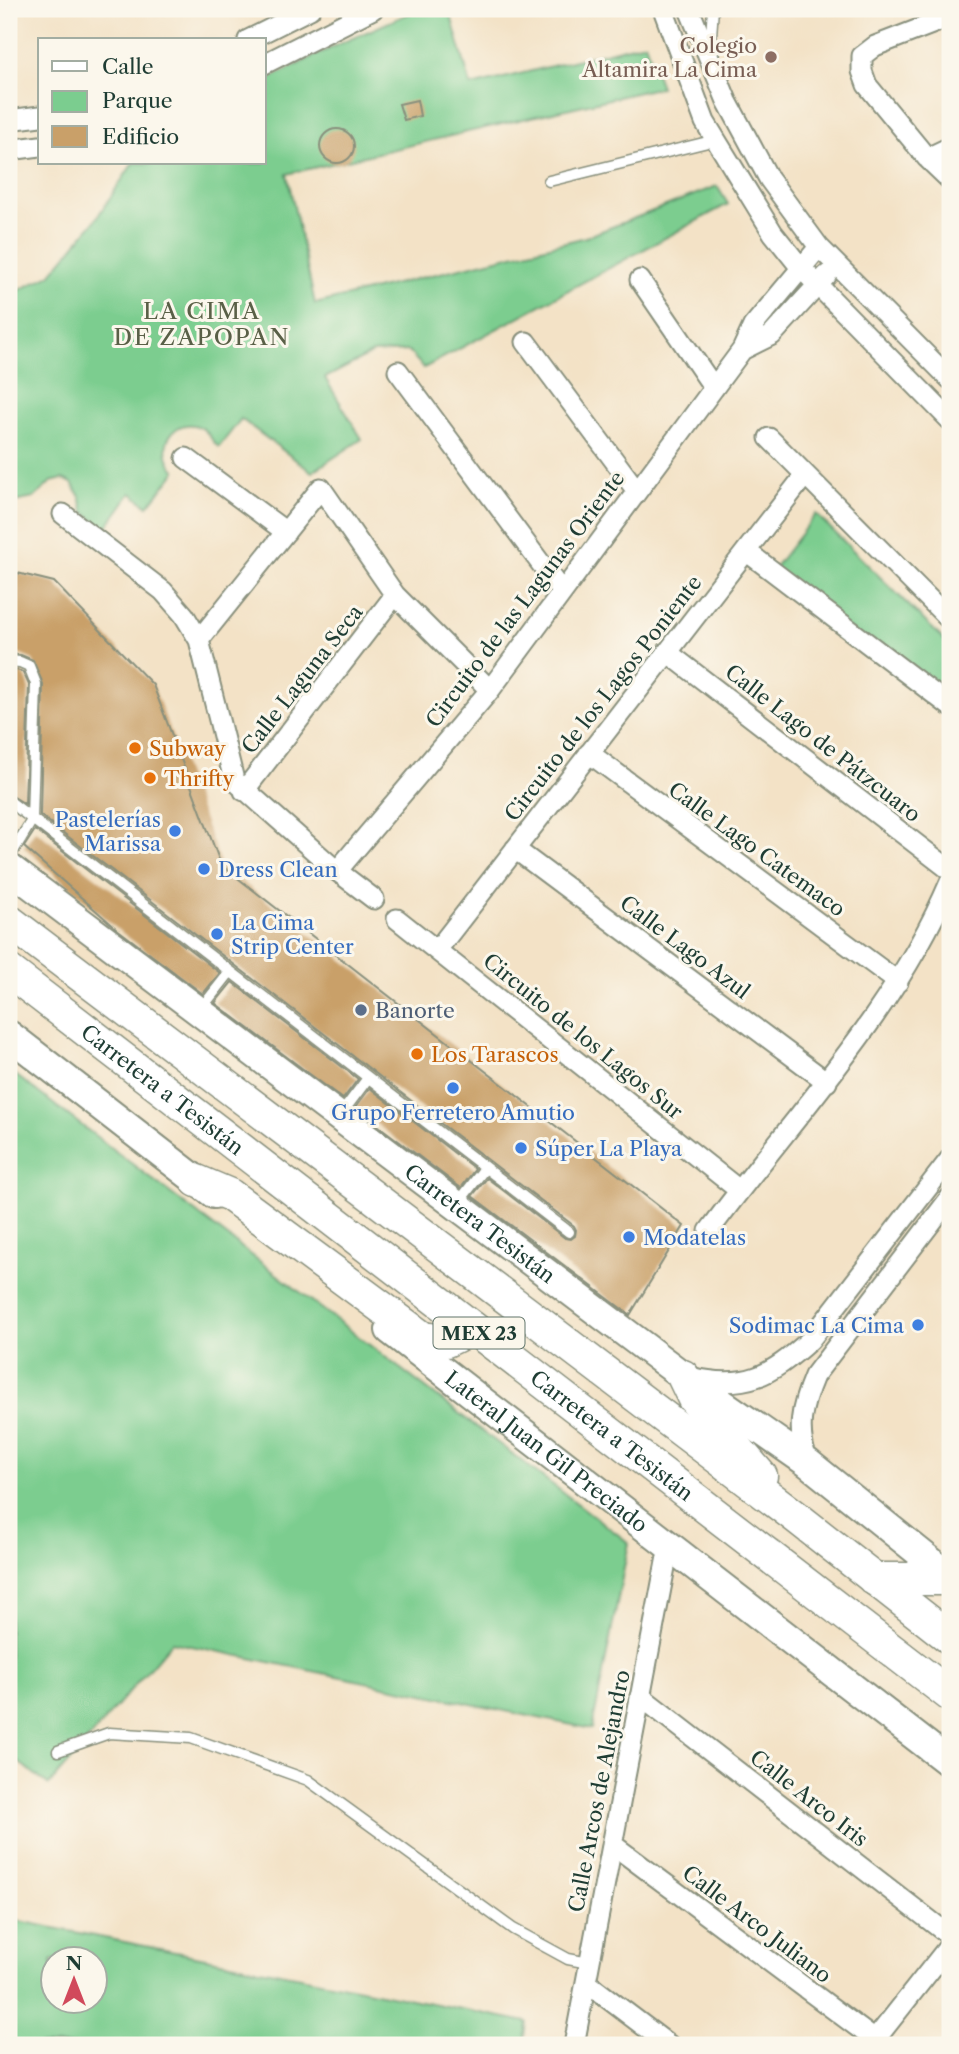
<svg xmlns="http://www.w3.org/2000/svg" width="959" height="2054" viewBox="0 0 959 2054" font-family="'Libre Caslon Text',serif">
  <rect width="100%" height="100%" fill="#fbf7ec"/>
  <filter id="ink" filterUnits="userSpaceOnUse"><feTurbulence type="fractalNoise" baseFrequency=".0143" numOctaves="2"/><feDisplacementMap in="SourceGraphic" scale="14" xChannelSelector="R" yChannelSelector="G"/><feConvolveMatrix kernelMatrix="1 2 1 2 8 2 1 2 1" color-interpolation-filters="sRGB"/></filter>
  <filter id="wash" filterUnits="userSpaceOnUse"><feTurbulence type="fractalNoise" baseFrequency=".00686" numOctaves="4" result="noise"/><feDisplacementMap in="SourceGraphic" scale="28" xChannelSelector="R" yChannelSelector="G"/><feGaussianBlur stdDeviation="1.57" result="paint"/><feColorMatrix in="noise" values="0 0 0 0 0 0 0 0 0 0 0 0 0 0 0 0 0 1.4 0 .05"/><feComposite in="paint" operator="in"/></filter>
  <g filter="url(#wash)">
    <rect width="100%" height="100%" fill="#f3e2c6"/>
    <path fill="#7bcd8f" stroke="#4d8562" stroke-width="2" fill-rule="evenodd" d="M419 9H449L471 86 645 43 661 87 287 174 315 304 586 237 717 186 728 204 424 368 408 351 373 353 325 378 362 439 312 472 241 419 219 447C211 442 209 431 200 427 175 416 153 447 176 471L148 506 131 493 105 529 84 512 80 497 72 483 63 479 51 482 34 498 9 503V295L50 275 94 222 133 163H264V81L337 45Z
      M816 514 950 646V706L772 571Z
      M9 1070 629 1543 592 1729 172 1642 49 1785 9 1755Z
      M9 1919 527 2022 524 2045H9ZM52 1960H94V2002H52Z"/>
    <g id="blocks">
      <path fill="#c9a069" d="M417 100 420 116 404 120 399 104Z
        M320 146a17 17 0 1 1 34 0a17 17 0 1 1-34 0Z
        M9 571 54 582 153 685 221 865 684 1226 630 1315 472 1196 487 1178 565 1238 571 1239 575 1236 576 1230 574 1226 40 815 43 684 33 660 21 655 9 654Z
        M9 668 23 672 29 685 25 804 9 794Z
        M35 830 220 973 203 994 117 929 24 847Z
        M232 982 358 1079 343 1099 215 1003Z
        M370 1088 475 1169 461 1188 355 1108Z"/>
    </g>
  </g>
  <g filter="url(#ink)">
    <use href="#blocks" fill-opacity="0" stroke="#89907d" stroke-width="2"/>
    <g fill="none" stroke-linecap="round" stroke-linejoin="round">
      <g stroke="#89907d" stroke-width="13">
        <path id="service" d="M710 49 713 9
          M549 181 716 140
          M9 661 20 662 29 666 36 684 32 820 9 858
          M9 801 569 1232
          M200 1010 230 972
          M341 1114 368 1078
          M458 1203 485 1168
          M58 1751 109 1733 191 1738 308 1780 513 1929 568 1959 589 1963"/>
      </g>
      <g stroke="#89907d" stroke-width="23">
        <path id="minor" d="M663 9 705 122 773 233 801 268 950 420
          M689 9 727 101 769 179 819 247 950 379
          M950 17 875 46 862 56V71L867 85 927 158 950 180
          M248 40 310 9
          M264 64 373 9
          M9 120 40 116
          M9 150 40 146
          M927 158 950 147
          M640 280 714 388
          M526 342 637 491
          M742 350 772 335 827 275
          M398 371 562 592
          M769 438 950 620
          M186 458 286 532
          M63 514 163 591 184 615 199 640 234 780 337 871 374 899
          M746 551 950 706
          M199 640 321 488 395 595 490 690
          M667 652 950 870
          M589 753 898 982
          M244 791 395 595
          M515 849 827 1082
          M337 871 490 690 742 350 753 326 819 247
          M397 919 739 1190
          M437 950 805 475
          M709 1231C793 1117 894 1014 950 882
          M689 1377C746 1390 769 1377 810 1340L950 1159
          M808 1463C796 1430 801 1407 814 1376L950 1198
          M640 1696 950 1936
          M612 1844 875 2040
          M586 1982 669 2045
          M574 2045 669 1546
          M871 2045 950 1945"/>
      </g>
      <g stroke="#89907d" stroke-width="32">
        <g id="secondary">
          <path id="s1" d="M9 868 683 1376 808 1463 950 1577"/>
          <path d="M9 1035 214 1194"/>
          <path id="s2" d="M390 1330 950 1763"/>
        </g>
      </g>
      <g stroke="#89907d" stroke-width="35">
        <g id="primary">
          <path d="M9 921 796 1517 950 1638"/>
          <path id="s3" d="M9 971 950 1695"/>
          <path d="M197 1181 230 1195 423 1338 446 1341 473 1328"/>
          <path d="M683 1376 694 1399 761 1476"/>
          <path d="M874 1579H950"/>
        </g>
      </g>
      <use href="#service" stroke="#fff" stroke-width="10"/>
      <use href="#minor" stroke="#fff" stroke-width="19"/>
      <use href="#secondary" stroke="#fff" stroke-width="28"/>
      <use href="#primary" stroke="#fff" stroke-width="32"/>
    </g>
  </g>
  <circle fill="#8d6e63" stroke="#fbf7ec" stroke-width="2.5" cx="771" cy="57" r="7"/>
  <g fill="#e8710a" stroke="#fbf7ec" stroke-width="2.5">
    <circle cx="135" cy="748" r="7"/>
    <circle cx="150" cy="778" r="7"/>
    <circle cx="417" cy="1054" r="7"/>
  </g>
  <g fill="#3f7fe0" stroke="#fbf7ec" stroke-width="2.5">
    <circle cx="175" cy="831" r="7"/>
    <circle cx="204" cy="869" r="7"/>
    <circle cx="217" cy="934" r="7"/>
    <circle cx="453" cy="1088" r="7"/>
    <circle cx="521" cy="1148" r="7"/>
    <circle cx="629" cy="1237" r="7"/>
    <circle cx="918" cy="1325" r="7"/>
  </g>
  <circle fill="#5c6f8a" stroke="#fbf7ec" stroke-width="2.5" cx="361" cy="1010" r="7"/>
  <g text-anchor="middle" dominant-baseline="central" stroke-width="6" stroke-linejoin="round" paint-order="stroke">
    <rect fill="#fbf7ec" stroke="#61756b" stroke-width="2" x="433.5" y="1317.5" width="91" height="31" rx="5"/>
    <g font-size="19" font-weight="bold" fill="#1f3d34">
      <text x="479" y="1333">MEX 23</text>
    </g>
    <g font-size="21" fill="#785e54" stroke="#fbf7ec" text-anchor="end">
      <text x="757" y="45">Colegio<tspan x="757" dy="24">Altamira La Cima</tspan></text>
    </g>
    <g font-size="21" fill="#1f3d34" stroke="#fbf7ec">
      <text transform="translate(525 599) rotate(-53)">Circuito de las Lagunas Oriente</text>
      <text transform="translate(302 679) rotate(-52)">Calle Laguna Seca</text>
      <text transform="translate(603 698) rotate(-52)">Circuito de los Lagos Poniente</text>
      <text transform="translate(823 743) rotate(38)">Calle Lago de Pátzcuaro</text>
      <text transform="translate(757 849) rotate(36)">Calle Lago Catemaco</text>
      <text transform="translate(685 947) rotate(37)">Calle Lago Azul</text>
      <text transform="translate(583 1036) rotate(39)">Circuito de los Lagos Sur</text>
      <text stroke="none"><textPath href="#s3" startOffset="194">Carretera a Tesistán</textPath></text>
      <text stroke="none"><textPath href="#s1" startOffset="590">Carretera Tesistán</textPath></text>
      <text stroke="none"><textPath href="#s3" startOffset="761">Carretera a Tesistán</textPath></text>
      <text stroke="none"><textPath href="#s2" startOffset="198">Lateral Juan Gil Preciado</textPath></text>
      <text transform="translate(599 1791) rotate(-79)">Calle Arcos de Alejandro</text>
      <text transform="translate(809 1798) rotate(38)">Calle Arco Iris</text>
      <text transform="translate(757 1924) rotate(37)">Calle Arco Juliano</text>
    </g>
    <g font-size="21" fill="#c56008" stroke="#fbf7ec" text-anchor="start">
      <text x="149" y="748">Subway</text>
      <text x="164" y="778">Thrifty</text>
      <text x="431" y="1054">Los Tarascos</text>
    </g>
    <g font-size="21" fill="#366cbe" stroke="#fbf7ec" text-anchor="start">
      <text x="161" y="819" text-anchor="end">Pastelerías<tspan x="161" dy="24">Marissa</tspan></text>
      <text x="218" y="869">Dress Clean</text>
      <text x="231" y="922">La Cima<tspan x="231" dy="24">Strip Center</tspan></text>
      <text x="453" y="1112" text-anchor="middle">Grupo Ferretero Amutio</text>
      <text x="535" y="1148">Súper La Playa</text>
      <text x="643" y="1237">Modatelas</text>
      <text x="904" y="1325" text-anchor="end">Sodimac La Cima</text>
    </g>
    <g font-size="21" fill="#4e5e75" stroke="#fbf7ec" text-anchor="start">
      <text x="375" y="1010">Banorte</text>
    </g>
    <g font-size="23" letter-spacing="2" fill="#5a6047" stroke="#fbf7ec">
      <text x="202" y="311">LA CIMA<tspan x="202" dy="26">DE ZAPOPAN</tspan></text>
    </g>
  </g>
  <rect width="959" height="2054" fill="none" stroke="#fbf7ec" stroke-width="35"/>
  <rect x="38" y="38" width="228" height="126" fill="#fbf7ec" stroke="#a3ada2" stroke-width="2"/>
  <rect x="52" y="61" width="35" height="10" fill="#ffffff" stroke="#a3ada2" stroke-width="2"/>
  <text x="102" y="74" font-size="21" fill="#1f3d34">Calle</text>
  <rect x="52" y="91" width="35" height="21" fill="#7bcd8f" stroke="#a3ada2" stroke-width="2"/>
  <text x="102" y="108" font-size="21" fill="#1f3d34">Parque</text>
  <rect x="52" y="126" width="35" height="21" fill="#c9a069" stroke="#a3ada2" stroke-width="2"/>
  <text x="102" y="144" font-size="21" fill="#1f3d34">Edificio</text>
  <g transform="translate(74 1980)"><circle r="33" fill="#fbf7ec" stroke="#a3ada2" stroke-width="2"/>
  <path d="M0-5L12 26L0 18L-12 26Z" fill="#d1495b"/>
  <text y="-10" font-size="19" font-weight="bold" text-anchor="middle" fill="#1f3d34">N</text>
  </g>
</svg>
